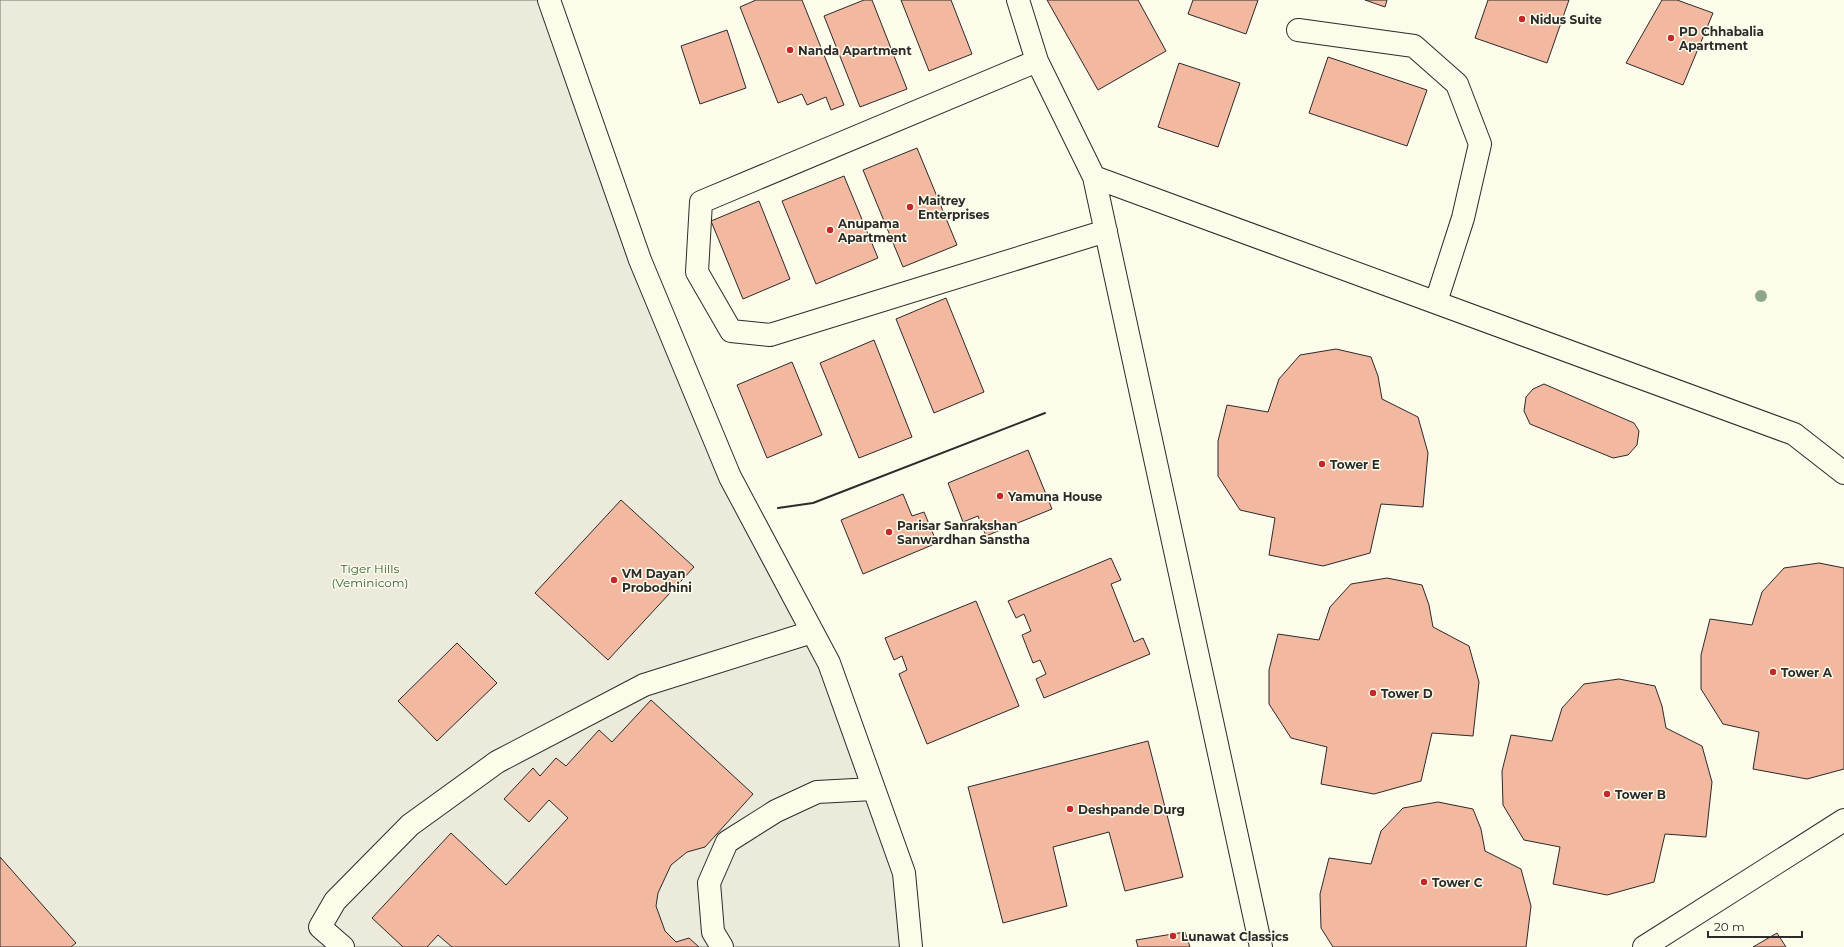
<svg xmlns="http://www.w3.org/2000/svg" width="1844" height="947" viewBox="0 0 1844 947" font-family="Montserrat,sans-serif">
  <rect width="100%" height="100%" fill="#fdfbea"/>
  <path fill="#ecebdb" stroke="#74746e" d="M0 0H549L640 260 812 632 873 789 911 947H0Z"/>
  <path fill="#f2b8a0" stroke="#2b2b2b" d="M756 0H802L844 105 831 110 826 97 807 105 802 94 778 103 740 7Z
    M864 0H872L907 89 860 107 824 16Z
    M901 0H951L972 54 929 71Z
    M1047 0H1138L1166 51 1098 90Z
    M1193 0H1258L1246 34 1188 14Z
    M1365 0H1387L1385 7Z
    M1488 0H1569L1547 63 1475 38Z
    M1662 0H1677L1713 13 1683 85 1626 63Z
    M727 30 746 88 700 104 681 46Z
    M1328 57 1427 90 1407 146 1309 113Z
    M1179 63 1240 83 1218 147 1158 127Z
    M917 148 957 245 903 267 863 170Z
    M844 176 878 258 816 284 782 201Z
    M759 201 790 279 743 299 711 221Z
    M946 298 984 392 934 413 896 319Z
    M874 340 912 437 859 458 820 363Z
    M1336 349 1371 357 1378 376 1382 399 1418 417 1428 453 1423 507 1381 504 1370 553 1323 566 1269 555 1275 518 1240 510 1218 476V441L1227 405 1268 412 1279 379 1300 355Z
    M792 362 822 435 767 458 737 385Z
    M1544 384 1634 423 1639 431 1637 445 1628 455 1613 458 1530 424 1524 411 1526 397 1533 389Z
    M1028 450 1052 509 986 536 978 516 963 522 948 483Z
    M903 494 912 516 924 512 937 543 863 574 841 520Z
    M621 500 694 567 608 660 535 593Z
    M1111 558 1121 580 1111 584 1134 642 1143 638 1150 654 1044 698 1036 679 1046 674 1040 660 1033 663 1022 635 1031 631 1024 614 1016 618 1008 601Z
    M1819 563 1844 568V769L1807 779 1753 769 1759 732 1723 724 1701 689V655L1710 619 1752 625 1762 592 1784 568Z
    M1387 578 1422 585 1429 605 1433 627 1469 646 1479 682 1473 736 1432 733 1421 781 1374 794 1321 784 1327 747 1291 738 1269 704V670L1278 634 1319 640 1330 607 1351 584Z
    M976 601 1019 706 927 744 899 674 907 670 902 656 894 660 885 638Z
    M457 643 497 683 437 741 398 701Z
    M1619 679 1655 686 1662 706 1666 728 1702 746 1712 782 1706 837 1665 834 1654 882 1607 895 1553 884 1560 847 1524 840 1503 805 1502 771 1511 735 1552 741 1562 708 1584 684Z
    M651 700 753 794 705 847 687 852 671 865 658 893 656 906 665 931 676 942 689 938 699 947H452L438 935 427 947H403L372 918 451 833 506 885 568 818 549 800 529 822 504 799 533 768 540 776 556 758 566 766 599 730 612 742Z
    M1148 741 1183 877 1125 891 1109 832 1053 847 1067 906 1003 923 968 787Z
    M1438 802 1473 809 1481 829 1485 851 1521 869 1531 906 1526 947H1333L1321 928 1320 894 1329 858 1371 864 1381 831 1403 808Z
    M0 857 76 943 71 947H0Z
    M1185 932 1190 947H1138L1136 940Z
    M1777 933 1786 947H1753Z"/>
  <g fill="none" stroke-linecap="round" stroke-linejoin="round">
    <g stroke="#2b2b2b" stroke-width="24">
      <path id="minor" d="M549 0 640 260 730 477 829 663 904 873 911 947
        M1018 0 1037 61
        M1298 30 1414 46 1457 84 1480 144 1463 218 1436 302
        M1094 177 1261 947
        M1106 231 770 335 731 331 697 272 701 202 1037 61 1094 177 1794 434 1844 473
        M343 947 320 927 335 901 410 825 497 762 644 685 812 632
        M722 947 713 932 709 883 727 842 776 811 817 792 873 789
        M1644 947 1844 820"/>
    </g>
    <use href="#minor" stroke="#fdfbea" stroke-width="22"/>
    <path stroke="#2b2b2b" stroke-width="2" d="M778 508 813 503 1045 413"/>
  </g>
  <circle fill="#8ea78a" cx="1761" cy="296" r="6"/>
  <g fill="#c62828" stroke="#fdfbea" stroke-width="1.5">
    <circle cx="1522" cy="19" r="4"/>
    <circle cx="1671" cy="38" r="4"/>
    <circle cx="790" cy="50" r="4"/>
    <circle cx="910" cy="207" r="4"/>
    <circle cx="830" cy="230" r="4"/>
    <circle cx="1322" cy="464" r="4"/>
    <circle cx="1000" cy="496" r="4"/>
    <circle cx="889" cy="532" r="4"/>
    <circle cx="614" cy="580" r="4"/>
    <circle cx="1773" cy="672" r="4"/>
    <circle cx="1373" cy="693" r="4"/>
    <circle cx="1607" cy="794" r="4"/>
    <circle cx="1070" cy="809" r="4"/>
    <circle cx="1424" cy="882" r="4"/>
    <circle cx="1173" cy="936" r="4"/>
  </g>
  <g text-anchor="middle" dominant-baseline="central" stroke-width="3" stroke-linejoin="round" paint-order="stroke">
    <g font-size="12" font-weight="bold" fill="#2b2b2b" stroke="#fdfbea" text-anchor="start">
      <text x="1530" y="19">Nidus Suite</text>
      <text x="1679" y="31">PD Chhabalia<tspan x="1679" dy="14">Apartment</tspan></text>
      <text x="798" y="50">Nanda Apartment</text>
      <text x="918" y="200">Maitrey<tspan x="918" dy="14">Enterprises</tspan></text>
      <text x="838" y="223">Anupama<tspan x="838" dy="14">Apartment</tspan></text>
      <text x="1330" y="464">Tower E</text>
      <text x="1008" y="496">Yamuna House</text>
      <text x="897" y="525">Parisar Sanrakshan<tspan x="897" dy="14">Sanwardhan Sanstha</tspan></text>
      <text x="622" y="573">VM Dayan<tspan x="622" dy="14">Probodhini</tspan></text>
      <text x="1781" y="672">Tower A</text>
      <text x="1381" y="693">Tower D</text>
      <text x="1615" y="794">Tower B</text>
      <text x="1078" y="809">Deshpande Durg</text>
      <text x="1432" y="882">Tower C</text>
      <text x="1181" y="936">Lunawat Classics</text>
    </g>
    <g font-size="12" fill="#34623c" stroke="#fdfbea">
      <text x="370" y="568">Tiger Hills<tspan x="370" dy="14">(Veminicom)</tspan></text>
    </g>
  </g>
  <path d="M1708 931v6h94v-6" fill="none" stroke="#2b2b2b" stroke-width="2"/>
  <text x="1714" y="931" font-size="12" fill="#2b2b2b" stroke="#fdfbea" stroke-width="3" paint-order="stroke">20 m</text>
</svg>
